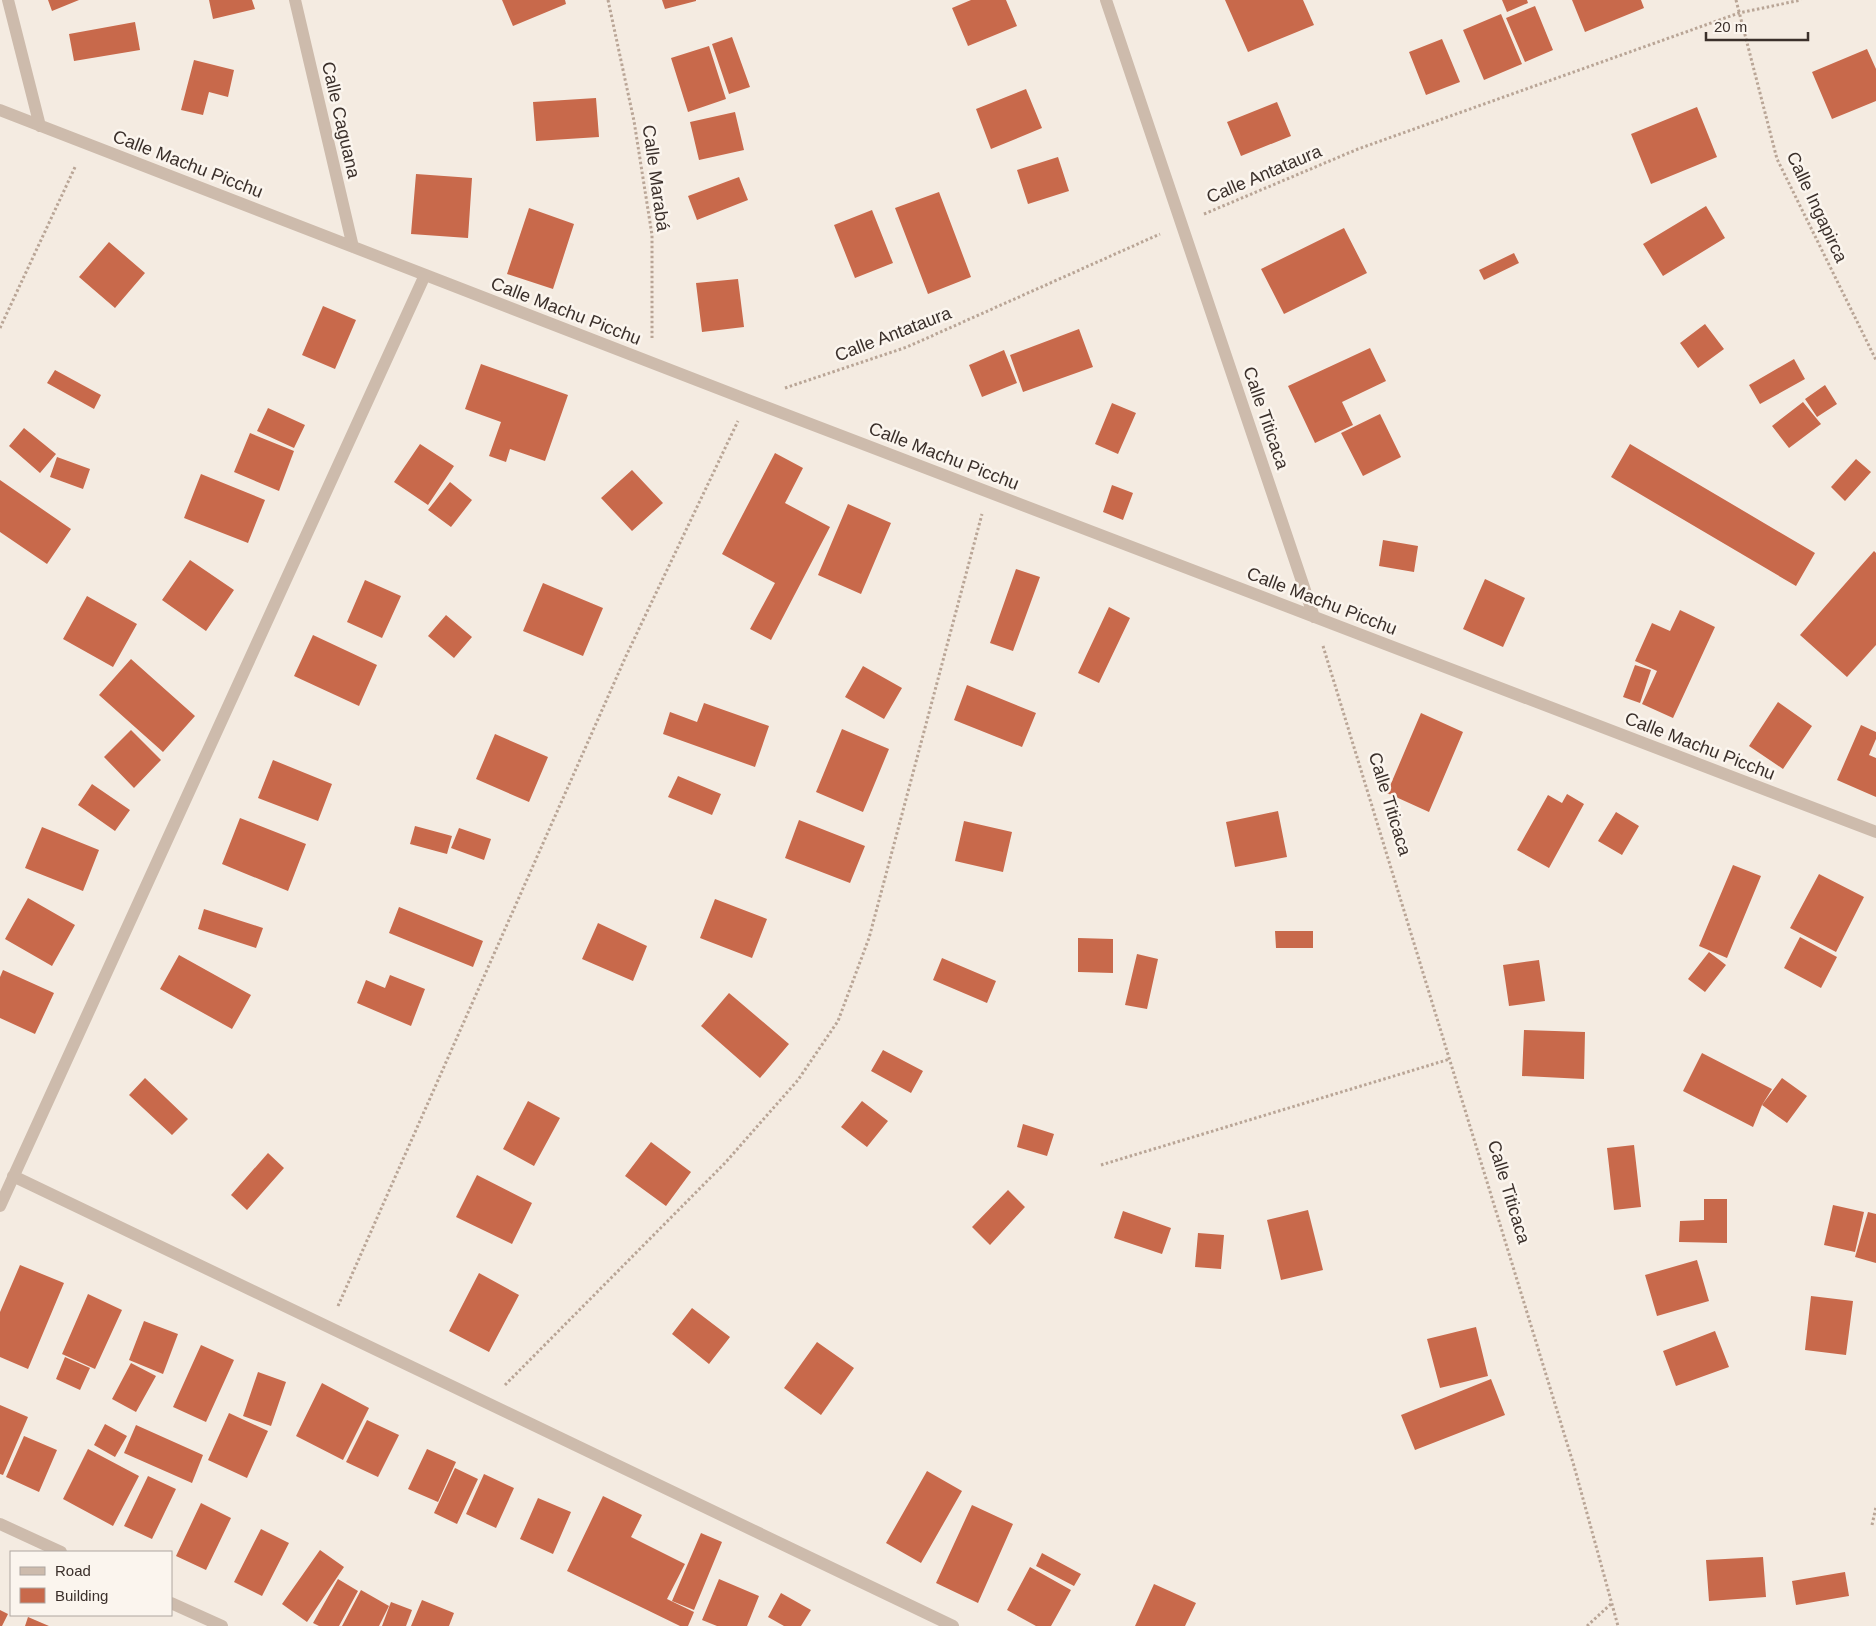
<svg xmlns="http://www.w3.org/2000/svg" width="1876" height="1626" viewBox="0 0 1876 1626" font-family="Arial,sans-serif">
  <rect width="100%" height="100%" fill="#f4ebe1"/>
  <path fill="#c8694b" d="M48 0H79L52 11Z
    M209 0H252L255 9 213 19Z
    M502 0H565L566 4 513 26Z
    M662 0H696V1L665 9Z
    M971 0H1006L1017 26 968 46 952 8Z
    M1225 0H1303L1314 25 1248 52Z
    M1502 0H1527L1528 3 1507 12Z
    M1572 0H1641L1644 8 1585 32Z
    M1535 6 1553 50 1525 62 1506 18Z
    M1501 14 1522 64 1484 80 1463 30Z
    M135 22 140 50 74 61 69 34Z
    M732 37 750 87 729 94 712 44Z
    M1442 39 1460 82 1426 95 1409 52Z
    M709 46 726 99 688 112 671 58Z
    M1867 49 1876 69V101L1832 119 1812 72Z
    M194 60 234 70 228 97 209 92 203 115 181 110Z
    M1026 89 1042 128 991 149 976 109Z
    M596 98 599 137 536 141 533 102Z
    M1277 102 1291 136 1241 156 1227 122Z
    M1697 107 1717 157 1651 184 1631 134Z
    M735 112 744 150 699 160 690 122Z
    M1058 157 1069 191 1028 204 1017 170Z
    M416 174 472 178 468 238 411 234Z
    M739 177 748 200 697 220 688 196Z
    M939 192 971 277 928 294 895 208Z
    M1706 206 1725 238 1663 276 1643 244Z
    M529 208 574 224 553 289 507 274Z
    M872 210 893 263 855 278 834 225Z
    M1344 228 1367 273 1284 314 1261 269Z
    M109 242 145 273 115 308 79 277Z
    M1514 253 1519 263 1484 280 1479 270Z
    M738 279 744 327 702 332 696 283Z
    M323 306 356 320 335 369 302 355Z
    M1705 324 1724 349 1698 368 1680 343Z
    M1079 329 1093 367 1023 392 1010 355Z
    M1370 348 1386 381 1342 402 1353 425 1315 443 1288 386Z
    M1004 350 1017 383 982 397 969 365Z
    M1794 359 1805 379 1760 404 1749 385Z
    M481 364 568 395 545 461 510 449 506 462 489 456 501 422 465 409Z
    M55 370 101 395 94 409 47 383Z
    M1825 385 1837 404 1817 417 1805 399Z
    M1803 402 1821 424 1789 448 1772 426Z
    M1112 403 1136 413 1118 454 1095 444Z
    M268 408 305 425 294 448 257 431Z
    M1380 414 1401 457 1363 476 1341 433Z
    M24 428 56 454 40 473 9 446Z
    M250 433 294 451 279 491 234 472Z
    M420 444 454 466 428 505 394 482Z
    M1630 444 1815 553 1796 586 1611 477Z
    M775 453 803 468 785 503 830 527 771 640 750 629 775 583 722 554Z
    M57 457 90 469 83 489 50 477Z
    M1856 459 1871 472 1845 501 1831 487Z
    M632 470 663 503 632 531 601 498Z
    M201 474 265 500 248 543 184 518Z
    M0 480 71 529 47 564 0 532Z
    M450 482 472 500 451 527 428 510Z
    M1112 485 1133 493 1123 520 1103 512Z
    M848 504 891 523 861 594 818 575Z
    M1383 540 1418 546 1414 572 1379 566Z
    M1874 551 1876 553V645L1847 677 1800 635Z
    M190 560 234 590 206 631 162 600Z
    M1016 569 1040 577 1013 651 990 643Z
    M1485 579 1525 598 1503 647 1463 629Z
    M365 580 401 596 382 638 347 622Z
    M543 583 603 608 583 656 523 631Z
    M87 596 137 624 113 667 63 639Z
    M1109 607 1130 618 1099 683 1078 673Z
    M1680 610 1715 627 1673 718 1642 704 1657 671 1635 661 1652 623 1670 631Z
    M446 615 472 637 454 658 428 636Z
    M313 635 377 665 359 706 294 676Z
    M131 659 195 716 163 752 99 695Z
    M1635 665 1651 670 1640 703 1623 697Z
    M863 666 902 688 884 719 845 697Z
    M967 685 1036 713 1022 747 954 720Z
    M1778 702 1812 726 1783 769 1749 746Z
    M704 703 769 726 755 767 663 734 670 712 697 722Z
    M1421 713 1463 732 1429 812 1387 793Z
    M1861 725 1876 732V739L1869 755 1876 758V797L1837 780Z
    M842 729 889 749 863 812 816 792Z
    M131 730 161 760 134 788 104 757Z
    M495 734 548 757 529 802 476 779Z
    M273 760 332 784 318 821 258 798Z
    M678 776 721 794 712 815 668 797Z
    M92 784 130 810 115 831 78 805Z
    M1567 794 1584 804 1549 868 1517 850 1548 795 1562 803Z
    M1278 811 1287 857 1235 867 1226 822Z
    M1616 812 1639 826 1622 855 1598 841Z
    M240 818 306 844 288 891 222 864Z
    M799 820 865 846 850 883 785 858Z
    M964 821 1012 832 1003 872 955 861Z
    M415 826 452 836 447 854 410 844Z
    M42 827 99 850 83 891 25 868Z
    M459 828 491 839 484 860 451 848Z
    M1733 865 1761 876 1727 958 1699 946Z
    M1819 874 1864 897 1836 952 1790 928Z
    M28 898 75 925 52 966 5 939Z
    M715 899 767 919 752 958 700 938Z
    M399 907 483 941 473 967 389 933Z
    M204 909 263 928 256 948 198 929Z
    M598 923 647 946 633 981 582 959Z
    M1275 931H1313V948H1276Z
    M1800 937 1837 957 1821 988 1784 968Z
    M1078 938 1113 939V973L1078 972Z
    M1709 952 1726 965 1705 992 1688 979Z
    M1137 954 1158 959 1147 1009 1125 1005Z
    M179 955 251 995 232 1029 160 989Z
    M942 958 996 981 987 1003 933 980Z
    M1539 960 1545 1001 1509 1006 1503 965Z
    M3 970 54 993 35 1034 0 1018V977Z
    M390 975 425 989 411 1026 357 1003 366 980 385 988Z
    M729 993 789 1044 760 1078 701 1026Z
    M1524 1030 1585 1032 1584 1079 1522 1076Z
    M883 1050 923 1071 911 1093 871 1071Z
    M1702 1053 1772 1089 1762 1105 1782 1078 1807 1096 1787 1123 1762 1105 1753 1127 1683 1091Z
    M145 1078 188 1119 172 1135 129 1095Z
    M528 1101 560 1118 534 1166 503 1149Z
    M862 1101 888 1121 867 1147 841 1127Z
    M1023 1124 1054 1134 1047 1156 1017 1147Z
    M651 1142 691 1172 666 1206 625 1176Z
    M1634 1145 1641 1207 1614 1210 1607 1148Z
    M268 1153 284 1168 247 1210 231 1195Z
    M477 1175 532 1203 512 1244 456 1217Z
    M1008 1190 1025 1207 990 1245 972 1227Z
    M1704 1199H1727V1243L1679 1242 1680 1221 1704 1220Z
    M1833 1205 1864 1212 1855 1252 1824 1245Z
    M1308 1210 1323 1270 1281 1280 1267 1220Z
    M1123 1211 1171 1228 1162 1254 1114 1238Z
    M1868 1212 1876 1214V1263L1855 1257Z
    M1198 1233 1224 1235 1221 1269 1195 1267Z
    M1697 1260 1709 1301 1657 1316 1645 1275Z
    M20 1265 64 1283 28 1369 0 1357V1312Z
    M479 1273 519 1295 489 1352 449 1331Z
    M88 1294 122 1310 95 1369 62 1354Z
    M1811 1296 1853 1301 1846 1355 1805 1350Z
    M692 1308 730 1337 709 1364 672 1334Z
    M144 1321 178 1334 163 1374 129 1360Z
    M1476 1327 1488 1376 1440 1388 1427 1339Z
    M1715 1331 1729 1367 1676 1386 1663 1351Z
    M817 1342 854 1368 821 1415 784 1388Z
    M201 1345 234 1360 206 1422 173 1407Z
    M65 1357 90 1368 80 1390 56 1379Z
    M131 1363 156 1376 136 1412 112 1399Z
    M258 1372 286 1382 271 1426 243 1416Z
    M1491 1379 1505 1415 1415 1450 1401 1415Z
    M322 1383 369 1408 343 1460 296 1436Z
    M0 1405 28 1417 3 1475 0 1474Z
    M229 1413 268 1431 247 1478 208 1460Z
    M367 1420 399 1435 378 1477 346 1462Z
    M105 1424 127 1436 115 1457 94 1445Z
    M136 1425 203 1455 192 1483 124 1453Z
    M24 1436 57 1450 39 1492 6 1477Z
    M88 1449 139 1476 113 1526 63 1499Z
    M427 1449 456 1462 438 1502 408 1489Z
    M455 1468 478 1479 457 1524 434 1513Z
    M927 1471 962 1491 921 1563 886 1543Z
    M484 1474 514 1488 496 1528 466 1514Z
    M148 1476 176 1489 152 1539 124 1526Z
    M603 1496 642 1515 631 1537 685 1564 667 1599 694 1612 688 1626H680L567 1571Z
    M538 1498 571 1512 553 1554 520 1539Z
    M201 1503 231 1518 206 1570 176 1556Z
    M972 1505 1013 1524 978 1603 936 1583Z
    M261 1529 289 1543 262 1596 234 1582Z
    M701 1533 722 1542 694 1610 672 1601Z
    M320 1550 344 1567 307 1622 282 1604Z
    M1042 1553 1081 1574 1074 1586 1036 1566Z
    M1763 1557 1766 1597 1709 1601 1706 1560Z
    M1030 1567 1071 1590 1051 1626H1036L1007 1610Z
    M1845 1572 1849 1596 1796 1605 1792 1581Z
    M338 1579 358 1591 339 1626H319L313 1623Z
    M719 1579 759 1596 747 1626H717L702 1620Z
    M1154 1584 1196 1603 1185 1626H1135Z
    M361 1590 389 1606 379 1626H342Z
    M781 1593 811 1610 801 1626H784L768 1617Z
    M422 1600 454 1613 449 1626H411Z
    M391 1602 412 1610 406 1626H382Z
    M0 1610 8 1614 2 1626H0Z
    M28 1617 49 1626H25Z"/>
  <g fill="none" stroke-linecap="round" stroke-linejoin="round">
    <path stroke="#b9a596" stroke-width="3" stroke-dasharray="2.5 2.5" stroke-linecap="butt" d="M608 0 634 121 652 235V338
      M1736 0 1777 159 1876 360
      M1204 214 1358 149 1739 13 1801 0
      M0 328 76 165
      M785 388 907 347 1160 234
      M1323 646 1574 1466 1618 1626
      M1101 1165 1450 1059
      M338 1306 626 656 738 421
      M505 1385 725 1163 798 1080 838 1021 869 938 982 514
      M1872 1525 1876 1507
      M1587 1626 1612 1603"/>
    <path stroke="#cdbbac" stroke-width="12" d="M8 0 40 126
      M295 0 353 247
      M1106 0 1314 617
      M0 110 748 400 1876 832
      M13 1176 953 1626
      M0 1206 425 275
      M0 1524 61 1552
      M171 1603 222 1626"/>
  </g>
  <g text-anchor="middle" dominant-baseline="central" stroke-width="5" stroke-linejoin="round" paint-order="stroke">
    <g font-size="18" fill="#3b302b" stroke="#fbf5ee">
      <text transform="translate(341 120) rotate(77)">Calle Caguana</text>
      <text transform="translate(188 164) rotate(21)">Calle Machu Picchu</text>
      <text transform="translate(1264 174) rotate(-23)">Calle Antataura</text>
      <text transform="translate(656 178) rotate(82)">Calle Marabá</text>
      <text transform="translate(1817 207) rotate(65)">Calle Ingapirca</text>
      <text transform="translate(566 311) rotate(21)">Calle Machu Picchu</text>
      <text transform="translate(893 334) rotate(-21)">Calle Antataura</text>
      <text transform="translate(1266 418) rotate(71)">Calle Titicaca</text>
      <text transform="translate(944 456) rotate(21)">Calle Machu Picchu</text>
      <text transform="translate(1322 601) rotate(21)">Calle Machu Picchu</text>
      <text transform="translate(1700 746) rotate(21)">Calle Machu Picchu</text>
      <text transform="translate(1390 804) rotate(73)">Calle Titicaca</text>
      <text transform="translate(1509 1192) rotate(73)">Calle Titicaca</text>
    </g>
  </g>
  <rect x="10" y="1551" width="162" height="65" fill="#fbf5ee" stroke="#aea6a0"/>
  <rect x="20" y="1567" width="25" height="8" fill="#cdbbac" stroke="#aea6a0"/>
  <text x="55" y="1576" font-size="15" fill="#3b302b">Road</text>
  <rect x="20" y="1588" width="25" height="15" fill="#c8694b" stroke="#aea6a0"/>
  <text x="55" y="1601" font-size="15" fill="#3b302b">Building</text>
  <path d="M1706 32v8h102v-8" fill="none" stroke="#3b302b" stroke-width="2.5"/>
  <text x="1714" y="32" font-size="15" fill="#3b302b" stroke="#fbf5ee" stroke-width="4" paint-order="stroke">20 m</text>
</svg>
